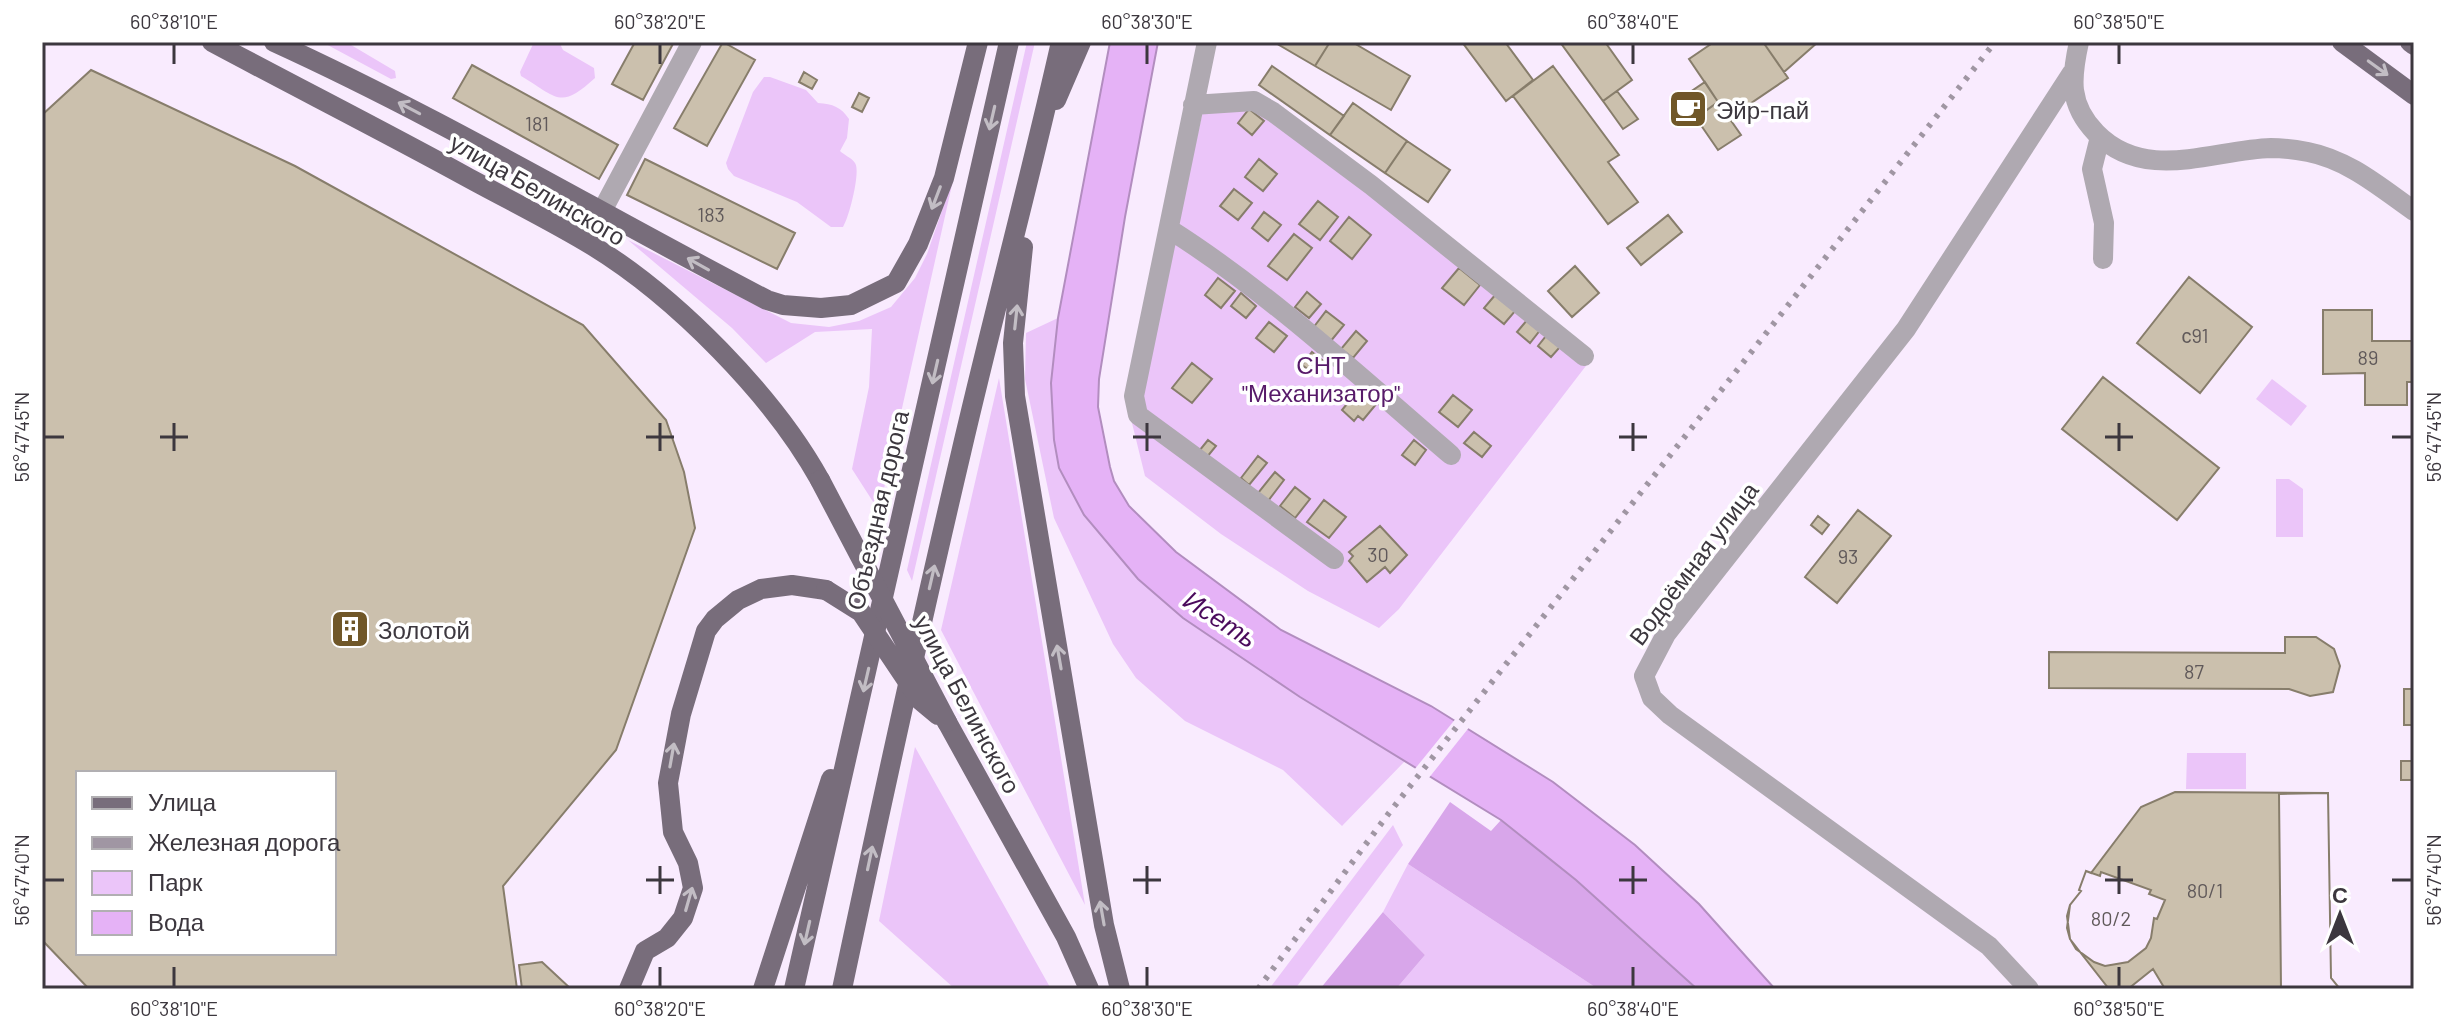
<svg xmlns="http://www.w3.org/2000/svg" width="2456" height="1031" viewBox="0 0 2456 1031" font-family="Barlow,sans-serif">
  <rect width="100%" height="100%" fill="#f9ebfe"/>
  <path fill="#ebc5f9" d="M322 42H346L395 71 396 78 391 79Z
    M534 42H562L561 46 563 50 594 68 595 78C560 110 558 98 521 76L520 72Z
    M1027 42H1035L912 581 907 570Z
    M764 77H770L806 90 818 103C833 104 841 107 849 119L847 138 840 151C844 155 852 158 855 163 861 171 849 218 843 227H831L797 202 734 176 728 169 726 163 753 92Z
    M1261 96 1592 358 1399 609 1379 628 1308 591 1221 534 1145 476 1132 423 1205 102Z
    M954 176 879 511 852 469 869 387 872 329 815 332 766 363 732 328 628 240 791 323 829 327 859 321 891 307 915 278 927 254Z
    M1058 318 1051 383 1054 439 1059 468 1084 515 1138 579 1183 618 1300 697 1406 760 1342 826 1283 770 1185 721 1136 678 1113 644 1054 518 1025 379 1026 333Z
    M999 378 1085 905 941 630Z
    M2272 379 2307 406 2291 426 2256 399Z
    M2276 479H2289L2303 489V537H2276Z
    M915 747 1051 989H955L879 921Z
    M2187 753H2246V789H2186Z
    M1393 825 1403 845 1295 989H1269Z
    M1408 864 1598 989H1396L1425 955 1383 912Z"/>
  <path fill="#d8a6ea" d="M1450 802 1491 831 1501 820 1576 880 1697 989H1598L1408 864Z
    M1383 912 1425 955 1396 989H1320Z"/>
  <path fill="#e5b2f6" stroke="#b28dbf" stroke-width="2" d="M1110 42H1158L1125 217 1099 379 1098 407 1110 467 1114 481 1129 506 1176 552 1281 630 1431 706 1553 782 1635 845 1699 904 1775 989H1697L1576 880 1501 820 1300 697 1183 618 1138 579 1084 515 1059 468 1054 440 1051 383 1058 318Z"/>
  <path fill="#f9ebfe" d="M1457 717 1471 725 1428 779 1414 770Z"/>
  <path fill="#cbc0ad" stroke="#877d6b" stroke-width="2" fill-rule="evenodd" d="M635 42H674L643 100 612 84Z
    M723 42 755 60 707 146 674 128Z
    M1274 42H1330L1315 66Z
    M1330 42H1352L1410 76 1391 110 1315 66Z
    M1462 42H1505L1533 80 1506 101Z
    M1560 42H1605L1632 80 1603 101Z
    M1714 42H1763L1788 78 1729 118 1689 59Z
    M1763 42H1818L1784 72Z
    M472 65 618 145 599 179 453 98Z
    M1272 66 1344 116 1330 135 1259 85Z
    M1553 66 1619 155 1608 162 1638 202 1608 224 1513 96Z
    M91 70 295 166 583 325 666 420 684 472 695 528 616 750 503 886 517 989H89L42 940V115ZM78 773H334V953H78Z
    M804 72 817 80 812 89 799 82Z
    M1705 82 1718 102 1685 125 1671 105Z
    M1617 91 1638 119 1623 129 1603 101Z
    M859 93 869 98 862 112 852 107Z
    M1718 102 1741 135 1718 150 1696 118Z
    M1353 103 1407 141 1385 173 1330 135Z
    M1249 109 1264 121 1252 135 1238 123Z
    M1407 141 1450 170 1428 202 1385 173Z
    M645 159 795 233 777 269 627 195Z
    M1259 159 1277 174 1263 191 1245 177Z
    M1234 189 1252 203 1238 220 1220 206Z
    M1318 201 1338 217 1320 240 1299 224Z
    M1264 212 1281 225 1268 241 1252 228Z
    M1668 215 1682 232 1641 265 1627 248Z
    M1349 217 1371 235 1352 259 1330 241Z
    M1294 234 1312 248 1287 280 1268 266Z
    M1575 266 1599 293 1572 317 1548 291Z
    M1459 268 1480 285 1464 305 1442 288Z
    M2189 277 2252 327 2200 393 2137 343Z
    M1218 278 1235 291 1221 308 1205 295Z
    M1307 292 1321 304 1309 318 1295 307Z
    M1241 293 1256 306 1246 318 1231 306Z
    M1496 294 1516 310 1504 324 1484 308Z
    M2323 310H2372V341H2414V382H2407V405H2365V373L2323 374Z
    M1326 311 1344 325 1330 342 1313 328Z
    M1528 319 1541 329 1530 343 1517 332Z
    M1269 322 1287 336 1274 352 1256 338Z
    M1356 331 1367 341 1353 358 1341 349Z
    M1546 336 1560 347 1551 357 1538 346Z
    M1312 352 1326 363 1316 375 1302 365Z
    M1192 363 1212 379 1192 403 1172 388Z
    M2103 377 2219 468 2177 520 2062 429Z
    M1360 388 1378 402 1363 420 1358 416 1354 421 1342 410Z
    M1453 395 1472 410 1458 427 1439 412Z
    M1474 432 1491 446 1482 457 1464 443Z
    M1208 440 1216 446 1207 457 1199 451Z
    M1414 440 1426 450 1415 465 1402 455Z
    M1258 456 1267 463 1249 485 1241 478Z
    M1275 472 1284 480 1268 501 1258 493Z
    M1295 487 1310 499 1295 518 1280 506Z
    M1324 500 1346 517 1329 538 1307 522Z
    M1858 510 1891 536 1837 603 1805 577Z
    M1818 516 1829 525 1822 534 1811 525Z
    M1380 526 1407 555 1390 573 1385 567 1367 582 1349 561 1353 556 1349 552Z
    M2285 637H2316L2334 649 2340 666 2333 692 2310 696 2289 689 2049 688V652L2285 653Z
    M2404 689H2414V725H2404Z
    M2401 761H2414V780H2401Z
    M2175 792 2328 793 2331 978 2340 989H2109L2070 939 2067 928 2070 905 2081 891 2079 890 2086 871 2091 873 2141 807Z
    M2328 793 2331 978 2340 989H2281L2279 794Z
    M2086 871 2100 876 2101 872 2151 890 2149 894 2165 900 2157 919 2154 918 2151 938 2146 948 2128 962 2105 966 2094 962 2076 949 2070 939 2067 916 2070 905 2081 891 2079 890Z
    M542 962 571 989H522L519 965Z
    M2153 969 2165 989H2128Z"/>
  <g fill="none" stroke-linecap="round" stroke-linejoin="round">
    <path stroke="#afa9b1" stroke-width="20" d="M1207 42 1134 396 1138 415 1334 559
      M2079 42C2071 78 2068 104 2096 133 2145 183 2212 150 2271 148 2283 148 2297 150 2308 152 2349 160 2381 188 2414 211
      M1193 105 1254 101 1273 112 1371 185 1584 356
      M2100 137 2092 169 2104 223 2103 259
      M602 211 692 42
      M1169 229C1270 293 1361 378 1451 455
      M2029 989 1989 946 1670 715 1652 698 1644 676 1666 634 1906 329 2072 73"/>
    <path stroke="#786d7b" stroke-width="20" d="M212 42C296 87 381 130 465 176 507 199 552 221 593 246 676 297 773 395 820 480
      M274 42C443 119 603 215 767 300L783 305 821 308 851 305 896 283 918 244 944 178 978 42
      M2342 42 2414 95
      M2410 42 2414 45
      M1056 100 1081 42
      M1023 247 1013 343 1015 396 1104 925 1120 989
      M947 722 1066 937 1089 989
      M629 989 645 951 667 938 683 918 693 888 688 863 673 832 668 783 681 714 706 631 715 619 738 600 761 589 792 585 826 590
      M763 989 831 779
      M794 989 1009 42
      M842 989C880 810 919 631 961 453 993 315 1030 180 1061 42"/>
    <path stroke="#a096a3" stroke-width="6" stroke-dasharray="4 8" stroke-linecap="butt" d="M1258 989 1389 813 1995 42"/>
    <path stroke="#786d7b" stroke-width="20" d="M820 480 947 722
      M826 590 861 612 920 700 938 715"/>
  </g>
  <defs><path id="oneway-shaft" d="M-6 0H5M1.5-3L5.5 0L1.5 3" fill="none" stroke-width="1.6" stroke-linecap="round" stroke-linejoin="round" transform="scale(2)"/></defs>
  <g stroke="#c2bdc4">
    <use href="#oneway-shaft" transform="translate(2378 68) rotate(36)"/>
    <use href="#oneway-shaft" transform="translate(409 108) rotate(-152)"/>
    <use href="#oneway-shaft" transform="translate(992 118) rotate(103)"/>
    <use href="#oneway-shaft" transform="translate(936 198) rotate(111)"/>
    <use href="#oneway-shaft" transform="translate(698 264) rotate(-151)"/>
    <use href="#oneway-shaft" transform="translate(1016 317) rotate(-84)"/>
    <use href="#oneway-shaft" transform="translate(935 372) rotate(103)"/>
    <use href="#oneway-shaft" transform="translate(932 577) rotate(-77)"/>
    <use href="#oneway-shaft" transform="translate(1059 657) rotate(-100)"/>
    <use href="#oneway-shaft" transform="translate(866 680) rotate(103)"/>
    <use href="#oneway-shaft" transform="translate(672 755) rotate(-80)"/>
    <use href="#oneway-shaft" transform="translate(870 858) rotate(-78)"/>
    <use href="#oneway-shaft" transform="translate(689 899) rotate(-74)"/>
    <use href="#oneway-shaft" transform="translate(1102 913) rotate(-100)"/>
    <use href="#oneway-shaft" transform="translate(807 933) rotate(103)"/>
  </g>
  <path fill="none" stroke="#3c373e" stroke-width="3" d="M174 44V64M660 44V64M1147 44V64M1633 44V64M2119 44V64M174 423V451M660 423V451M1147 423V451M1633 423V451M2119 423V451M44 437H64M160 437H188M646 437H674M1133 437H1161M1619 437H1647M2105 437H2133M2392 437H2412M660 866V894M1147 866V894M1633 866V894M2119 866V894M44 880H64M646 880H674M1133 880H1161M1619 880H1647M2105 880H2133M2392 880H2412M174 967V987M660 967V987M1147 967V987M1633 967V987M2119 967V987"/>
  <defs>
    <g id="cafe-square" transform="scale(2)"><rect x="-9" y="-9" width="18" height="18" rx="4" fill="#705728" stroke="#fff"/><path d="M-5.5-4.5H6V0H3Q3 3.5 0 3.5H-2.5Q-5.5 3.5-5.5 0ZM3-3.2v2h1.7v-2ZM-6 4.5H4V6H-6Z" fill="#fff"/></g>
    <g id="building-square" transform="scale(2)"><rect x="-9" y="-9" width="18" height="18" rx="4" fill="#705728" stroke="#fff"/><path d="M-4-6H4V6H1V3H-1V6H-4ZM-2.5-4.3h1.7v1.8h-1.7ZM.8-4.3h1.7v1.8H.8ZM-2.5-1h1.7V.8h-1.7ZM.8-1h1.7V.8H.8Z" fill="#fff"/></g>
  </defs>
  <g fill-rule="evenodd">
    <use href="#cafe-square" x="1688" y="109"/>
    <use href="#building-square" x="350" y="629"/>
  </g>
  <g text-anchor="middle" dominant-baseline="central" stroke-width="7" stroke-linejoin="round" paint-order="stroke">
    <g font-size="20" fill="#60595a">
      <text x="537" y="123">181</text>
      <text x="711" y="214">183</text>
      <text x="2195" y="335">с91</text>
      <text x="2368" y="357">89</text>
      <text x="1378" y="554">30</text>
      <text x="1848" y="556">93</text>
      <text x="2194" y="671">87</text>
      <text x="2205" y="890">80/1</text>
      <text x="2111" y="918">80/2</text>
    </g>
    <g font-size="24" fill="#3c373e" stroke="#fff" text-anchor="start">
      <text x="1716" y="109">Эйр-пай</text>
      <text x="378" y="629">Золотой</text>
    </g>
    <g font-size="24" fill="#3c373e" stroke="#fff">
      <text transform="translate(538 189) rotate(30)">улица Белинского</text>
      <text transform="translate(877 510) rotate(-77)">Объездная дорога</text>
      <text transform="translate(1693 563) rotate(-53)">Водоёмная улица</text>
      <text transform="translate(968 704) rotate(62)">улица Белинского</text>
    </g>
    <g font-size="24" fill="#571a69" stroke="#fff">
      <text x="1321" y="364">СНТ<tspan x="1321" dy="28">"Механизатор"</tspan></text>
    </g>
    <g font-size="26" font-style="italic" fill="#4a0a5c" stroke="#fff">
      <text transform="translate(1221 618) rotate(33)">Исеть</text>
    </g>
  </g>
  <rect width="2456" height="1031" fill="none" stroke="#ffffff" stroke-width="88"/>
  <rect x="76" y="771" width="260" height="184" fill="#ffffff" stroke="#b1afb2" stroke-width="2"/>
  <rect x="92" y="797" width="40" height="12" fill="#786d7b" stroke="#b1afb2" stroke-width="2"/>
  <text x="148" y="811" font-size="24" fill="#3c373e">Улица</text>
  <rect x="92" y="837" width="40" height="12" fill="#a096a3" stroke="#b1afb2" stroke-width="2"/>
  <text x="148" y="851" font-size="24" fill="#3c373e">Железная дорога</text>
  <rect x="92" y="871" width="40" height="24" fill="#ebc5f9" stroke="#b1afb2" stroke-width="2"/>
  <text x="148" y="891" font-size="24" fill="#3c373e">Парк</text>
  <rect x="92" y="911" width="40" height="24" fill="#e5b2f6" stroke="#b1afb2" stroke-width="2"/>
  <text x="148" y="931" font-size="24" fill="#3c373e">Вода</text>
  <g transform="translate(2340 915)" stroke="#ffffff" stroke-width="6" paint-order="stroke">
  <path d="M0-6L14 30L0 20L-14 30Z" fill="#3c373e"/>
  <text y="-12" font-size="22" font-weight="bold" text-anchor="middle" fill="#3c373e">С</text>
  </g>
  <rect x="44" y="44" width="2368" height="943" fill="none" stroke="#3c373e" stroke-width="3"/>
  <g font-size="20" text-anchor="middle" fill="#3c373e">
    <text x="174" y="29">60°38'10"E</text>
    <text x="660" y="29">60°38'20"E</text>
    <text x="1147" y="29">60°38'30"E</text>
    <text x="1633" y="29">60°38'40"E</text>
    <text x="2119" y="29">60°38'50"E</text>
    <text transform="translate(22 437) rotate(-90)" y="7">56°47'45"N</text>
    <text transform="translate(2434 437) rotate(-90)" y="7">56°47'45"N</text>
    <text transform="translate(22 880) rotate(-90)" y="7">56°47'40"N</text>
    <text transform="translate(2434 880) rotate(-90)" y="7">56°47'40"N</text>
    <text x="174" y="1016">60°38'10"E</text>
    <text x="660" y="1016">60°38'20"E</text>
    <text x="1147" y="1016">60°38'30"E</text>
    <text x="1633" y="1016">60°38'40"E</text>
    <text x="2119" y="1016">60°38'50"E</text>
  </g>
</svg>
